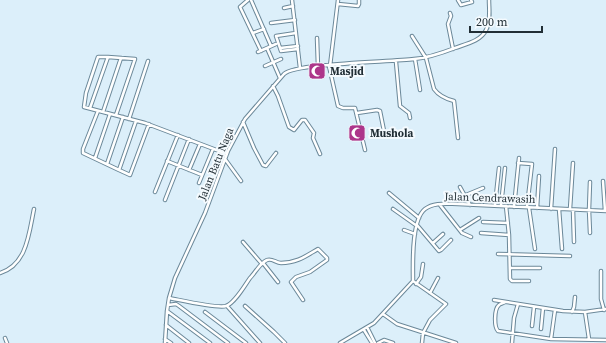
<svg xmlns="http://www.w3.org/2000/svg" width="606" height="343" viewBox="0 0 606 343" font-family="'Source Serif 4',serif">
  <rect width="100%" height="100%" fill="#dceffa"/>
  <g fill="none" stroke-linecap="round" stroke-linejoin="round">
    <g stroke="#6b8899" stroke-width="4.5">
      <path id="minor" d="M248 0 240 7 261 51
        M251 0 271 46
        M292 0 300 68
        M458 0 461 5 472 2 471 0
        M338 4 358 6 359 4V0
        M284 8 293 6
        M450 13 451 16 448 24 453 49
        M271 23 295 20
        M253 33 264 29
        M296 33 276 36 281 51 298 49
        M412 36 426 58 434 89C439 96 446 99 454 101L458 138
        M317 38 318 67
        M267 48 280 78
        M280 48 298 46
        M258 52 276 44
        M108 57H98L86 93 84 107 145 123 227 154
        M415 59 420 90
        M396 62 400 106 409 113 410 118
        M265 66 281 59
        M329 66 338 106 343 108H355L365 150
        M330 66 338 0
        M273 86 278 96 289 127 294 130 302 120H305L314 133 313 138 320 154
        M90 108 108 57 135 59 116 115
        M98 111 83 149V153L119 170 136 121
        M103 112 121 58
        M357 113 377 110 380 111 385 136
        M129 119 148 61
        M243 122 254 148 263 165 266 166 276 153
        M95 158 110 114
        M225 159 241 181
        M167 161 202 175
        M518 163 532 164 527 207
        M107 164 123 117
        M119 170 130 175 149 124
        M189 170 200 144
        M603 181 605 211
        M590 182 589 210 590 233
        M199 183 213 149
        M460 187 470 205
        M155 192 178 135
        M389 193 419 218
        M466 195 483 188
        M165 200 189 139
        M440 205 462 233 471 237
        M495 205 499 168
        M501 206 505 168
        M506 206 509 235 510 279 512 281H529
        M514 207 519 158
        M529 208 535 249
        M537 208 539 176
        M393 209 417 226
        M551 209 555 149
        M559 209 562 249
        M570 209 573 163
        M573 210 574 242
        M483 222 508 223
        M417 225 439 251 441 250 451 240
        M404 230 415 234
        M460 230 479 218
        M481 233 509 235
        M243 242 262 264
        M433 243 443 234
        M498 254 570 256
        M263 263 278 282
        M510 268H540
        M601 271V299L604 310
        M0 273C27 265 29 233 34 209
        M413 281 446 304 430 320 423 333 422 343
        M416 284 421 277 423 264
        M430 293 438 278
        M169 298C180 300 218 309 226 306 235 303 245 285 250 278 255 273 260 263 267 260 272 258 276 263 281 263 297 263 306 256 318 249L327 258V260L310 272 296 277 291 282 303 300
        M494 300 563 311 585 312 606 309
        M505 302C504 303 499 304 499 305 494 309 494 327 498 331L551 339 606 340
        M168 305 176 304 179 306 228 343
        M227 306 260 343
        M245 306 274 332 285 343
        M167 311 210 343
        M205 312 246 343
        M572 312 574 307 575 297
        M585 312 589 339
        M383 314 397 324 456 343
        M166 325 189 343
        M532 326 534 307
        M367 327 375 343
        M541 329 543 308
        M364 330 372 343
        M5 338 7 343
        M165 339 171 343
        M551 339 555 310
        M165 343 167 311 169 298 175 278 205 213 228 151 245 119 284 74C295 63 392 62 414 59 428 58 442 53 455 48 466 44 481 41 486 30 491 22 489 9 489 0
        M340 343 374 323 413 281C413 265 411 220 425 209 434 202 447 204 458 204L606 211
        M378 343 384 340 393 343
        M512 343 514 318 518 304"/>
    </g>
    <use href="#minor" stroke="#fff" stroke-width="2.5"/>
  </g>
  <defs>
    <g id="mosque-square" transform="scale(0.9)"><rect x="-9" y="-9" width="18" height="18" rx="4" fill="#ad358a" stroke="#f4fafe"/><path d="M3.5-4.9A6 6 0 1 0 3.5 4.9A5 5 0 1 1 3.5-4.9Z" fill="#fff"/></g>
  </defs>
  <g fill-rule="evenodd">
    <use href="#mosque-square" x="317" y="71"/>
    <use href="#mosque-square" x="357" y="133"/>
  </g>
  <g text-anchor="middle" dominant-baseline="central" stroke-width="4" stroke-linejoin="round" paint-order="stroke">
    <g font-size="11" font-weight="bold" fill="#212e35" stroke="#f4fafe" text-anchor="start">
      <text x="330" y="71">Masjid</text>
      <text x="370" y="133">Mushola</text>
    </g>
    <g font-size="11" fill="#212e35" stroke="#f4fafe">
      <text transform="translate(216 164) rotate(-68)">Jalan Batu Naga</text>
      <text transform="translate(490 198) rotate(2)">Jalan Cendrawasih</text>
    </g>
  </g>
  <path d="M470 26v6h72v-6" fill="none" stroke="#212e35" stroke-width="2"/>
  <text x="476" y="26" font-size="12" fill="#212e35" stroke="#f4fafe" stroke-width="3" paint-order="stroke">200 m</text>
</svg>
